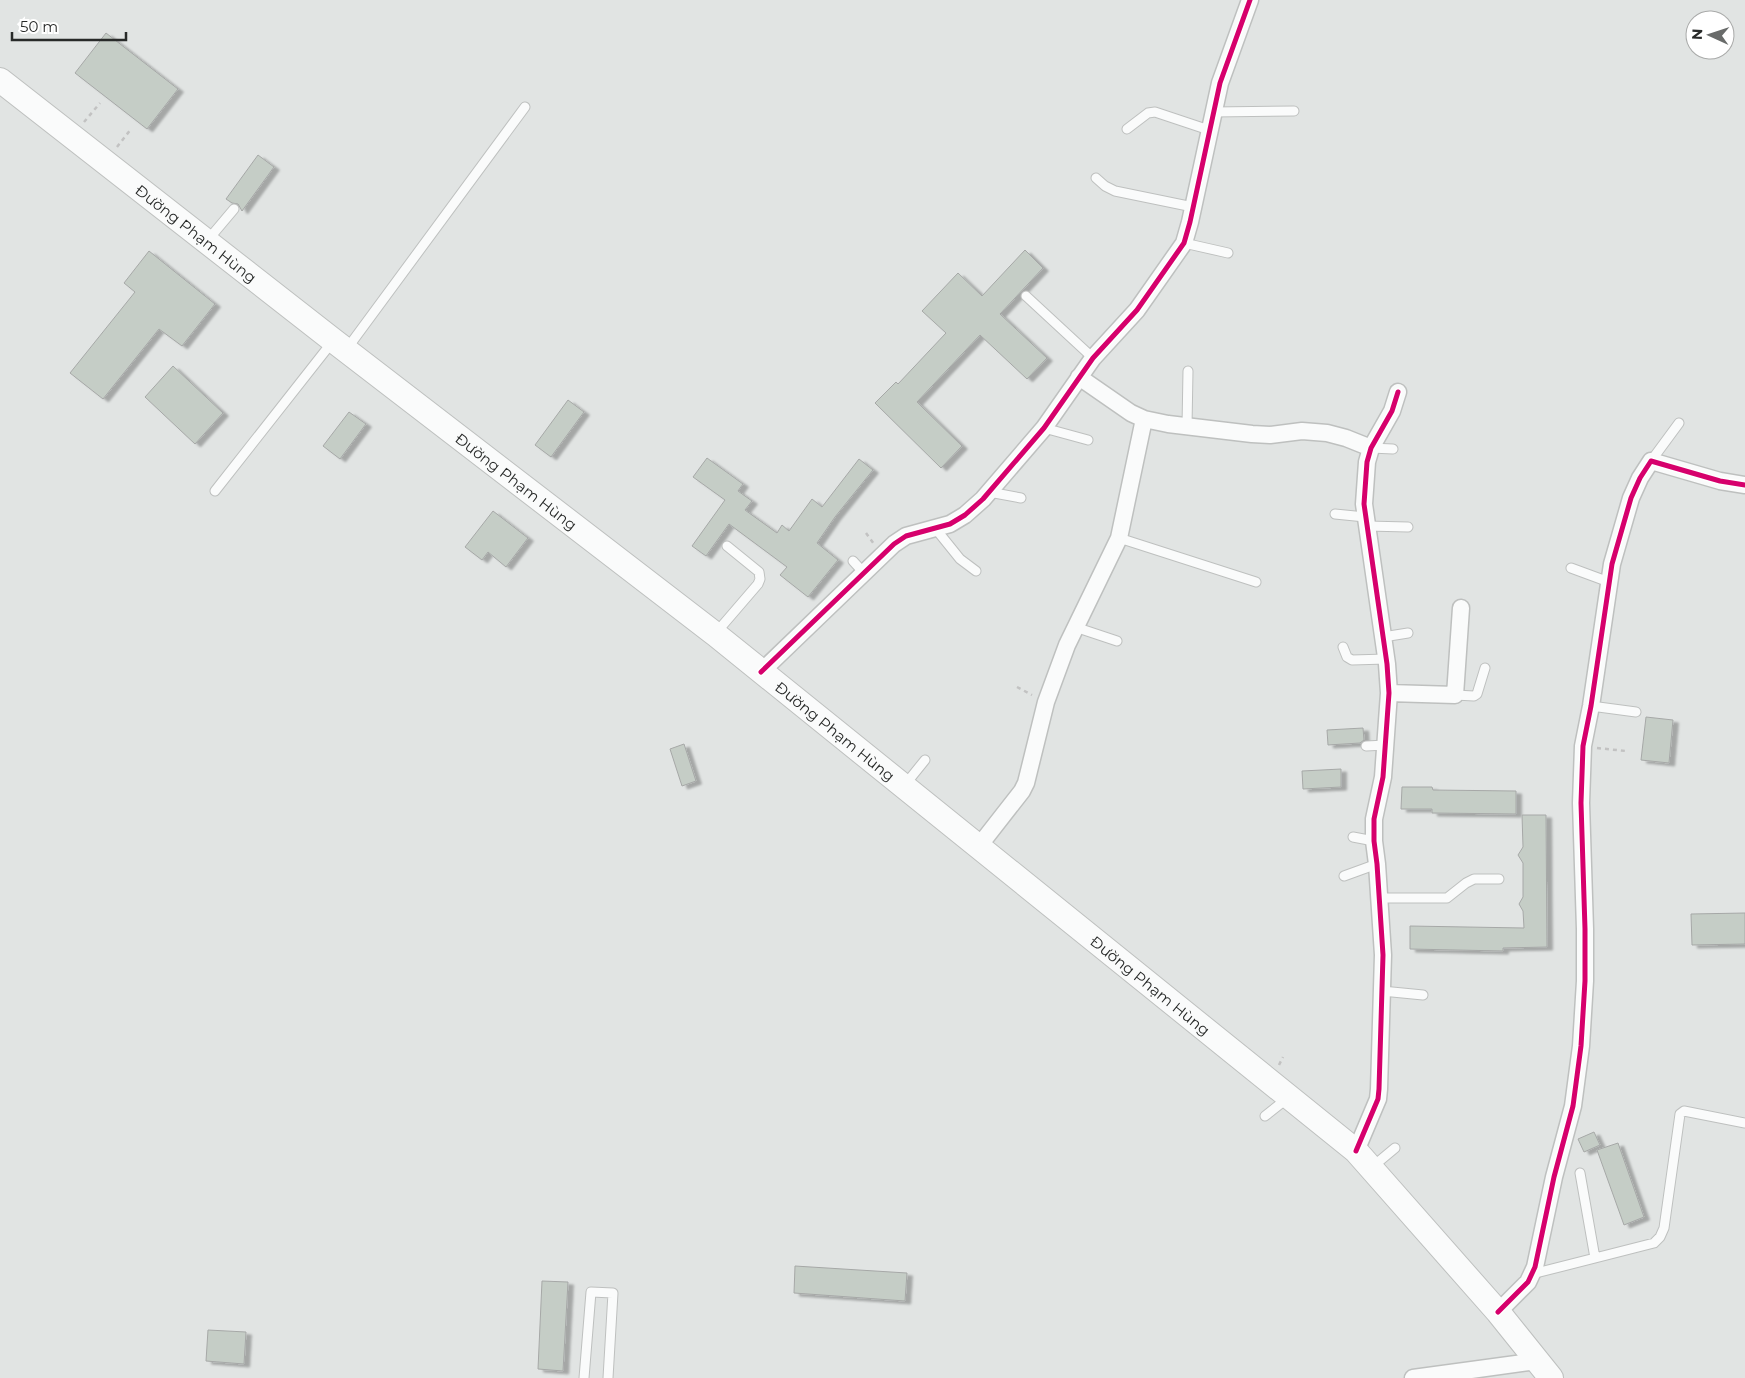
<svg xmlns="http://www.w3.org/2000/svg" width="1745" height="1378" viewBox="0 0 1745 1378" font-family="Montserrat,sans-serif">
  <defs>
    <filter id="shadow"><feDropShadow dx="5.5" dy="3" stdDeviation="1" flood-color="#0004"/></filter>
  </defs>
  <rect width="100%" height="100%" fill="#e1e4e3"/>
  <path fill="#c5cdc6" stroke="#a6a8a7" filter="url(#shadow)" d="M106 33 178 89 147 129 75 73Z
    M258 155 274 167 242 211 238 204 232 203 226 199Z
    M1025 250 1043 268 1000 314 1047 358 1027 379 980 335 917 402 962 446 941 468 875 403 896 382 898 384 946 333 922 311 958 273 982 296Z
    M149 251 215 304 182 346 159 329 103 399 70 373 135 292 124 283Z
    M173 366 223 413 195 444 145 397Z
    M568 400 584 412 551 457 535 445Z
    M349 412 366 424 340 459 323 446Z
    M707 458 743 484 738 491 752 501 745 510 777 533 782 525 789 531 812 499 822 507 859 459 873 470 835 517 817 543 838 560 808 597 780 575 787 567 729 524 706 556 692 546 725 500 693 477Z
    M493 511 528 538 506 567 488 552 482 560 465 547Z
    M1646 717 1673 720 1669 763 1641 760Z
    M1363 728 1364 740 1360 743 1328 745 1327 730Z
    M684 744 696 781 682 786 670 749Z
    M1341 769V787L1303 789 1302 771Z
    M1402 787H1432L1433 790 1516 791V814L1432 813V809H1401Z
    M1522 815H1546L1547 947 1503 948V951L1410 949V926L1524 928 1523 911 1519 904 1523 897V863L1518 855 1523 847Z
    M1745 913V944L1692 945 1691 914Z
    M1594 1132 1600 1145 1584 1152 1578 1139Z
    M1618 1143 1644 1217 1624 1225 1597 1150Z
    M795 1266 907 1273 905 1301 794 1293Z
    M542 1281 568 1282 563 1371 538 1369Z
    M208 1330 246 1332 244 1364 206 1361Z"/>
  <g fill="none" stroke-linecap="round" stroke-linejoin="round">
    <g stroke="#bec0bf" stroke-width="11">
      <path id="lane" d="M1213 112 1294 111
        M1127 129 1148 113 1155 112 1209 130
        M1096 178 1105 186 1115 191 1193 207
        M207 241 234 209
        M1184 243 1228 253
        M1026 296 1093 358
        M346 350 525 107
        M1187 426 1188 371
        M1044 428 1088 440
        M1371 448 1393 449
        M1651 461 1679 423
        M215 491 333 341
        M989 492 1021 498
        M1335 514 1365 517
        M1367 526 1408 527
        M935 528 960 559 976 571
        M1119 538 1256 582
        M853 561 864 573
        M1571 568 1609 582
        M1075 627 1117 641
        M715 634 758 584 760 579 759 572 727 546
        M1383 637 1408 633
        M1343 647 1347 657 1352 660 1386 659
        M1455 695 1474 696 1477 694 1485 668
        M1591 706 1636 712
        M1366 746 1386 745
        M904 786 925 760
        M1353 837 1374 841
        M1344 876 1377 864
        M1379 898H1447L1466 883 1474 879H1499
        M1382 991 1423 995
        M1265 1116 1289 1097
        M1371 1168 1395 1148
        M1580 1173 1595 1258
        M1532 1274 1654 1243 1660 1237 1664 1228 1680 1114 1684 1111 1745 1123
        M584 1378 591 1292 613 1293 608 1378"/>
    </g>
    <g stroke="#bec0bf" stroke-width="19">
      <path id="street" d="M1079 377 1131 413 1144 419 1168 424 1252 434 1270 435 1302 431 1327 433 1346 438 1371 448
        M761 672 894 544 906 536 950 524 965 515 983 499 1044 428 1093 358 1137 310 1184 243 1190 222 1220 83 1250 0
        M1389 693 1455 695 1461 608
        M979 846 1022 791 1026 783 1046 702 1067 645 1119 538 1144 419
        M1356 1151 1378 1099 1379 1089 1383 955 1377 864 1374 841V819L1383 777 1389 693 1387 664 1364 504 1367 462 1371 448 1392 411 1398 392
        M1498 1312 1528 1282 1535 1267 1554 1177 1573 1106 1581 1046 1585 981V929L1581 803 1583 746 1591 706 1612 564 1631 498 1640 478 1651 461 1720 481 1745 485
        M1413 1378 1537 1361"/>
    </g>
    <g stroke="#bec0bf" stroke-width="26">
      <g id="secondary">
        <path id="s1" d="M0 80 334 341 715 634 1356 1151 1498 1312 1551 1378"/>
      </g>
    </g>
    <path stroke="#c2c2c2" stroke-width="2.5" stroke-dasharray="4 4" stroke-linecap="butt" d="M84 122 100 103
      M117 147 131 129
      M866 533 874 544
      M1017 687 1032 695
      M1597 748 1626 751
      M1279 1065 1283 1057"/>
    <use href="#lane" stroke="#fafbfb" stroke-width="9"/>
    <use href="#street" stroke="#fafbfb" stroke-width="16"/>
    <use href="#secondary" stroke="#fafbfb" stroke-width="24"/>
    <g stroke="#fff" stroke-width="8">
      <path id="cycleway" d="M761 672 894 544 906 536 950 524 965 515 983 499 1044 428 1093 358 1137 310 1184 243 1190 222 1220 83 1250 0
        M1356 1151 1378 1099 1379 1089 1383 955 1377 864 1374 841V819L1383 777 1389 693 1387 664 1364 504 1367 462 1371 448 1392 411 1398 392
        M1498 1312 1528 1282 1535 1267 1554 1177 1573 1106 1581 1046 1585 981V929L1581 803 1583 746 1591 706 1612 564 1631 498 1640 478 1651 461 1720 481 1745 485"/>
    </g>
    <use href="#cycleway" stroke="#d6006c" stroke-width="5"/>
  </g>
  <g text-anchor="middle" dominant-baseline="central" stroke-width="4.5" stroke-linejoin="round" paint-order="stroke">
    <g font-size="15" fill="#282a29" stroke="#fff">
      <text stroke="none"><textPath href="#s1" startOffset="249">Đường Phạm Hùng</textPath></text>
      <text stroke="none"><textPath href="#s1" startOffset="654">Đường Phạm Hùng</textPath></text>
      <text stroke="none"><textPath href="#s1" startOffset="1059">Đường Phạm Hùng</textPath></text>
      <text stroke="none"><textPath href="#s1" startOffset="1464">Đường Phạm Hùng</textPath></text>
    </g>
  </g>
  <g transform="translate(1710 35) rotate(273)"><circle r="24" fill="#ffffff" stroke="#a9aaa9"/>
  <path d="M0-4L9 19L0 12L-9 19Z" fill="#696b6a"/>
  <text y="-8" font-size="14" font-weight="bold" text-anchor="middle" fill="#282a29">N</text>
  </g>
  <path d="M12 32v8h114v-8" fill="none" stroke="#282a29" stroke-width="2.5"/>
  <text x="20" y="32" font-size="15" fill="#282a29" stroke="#ffffff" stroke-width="4" paint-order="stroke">50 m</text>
</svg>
